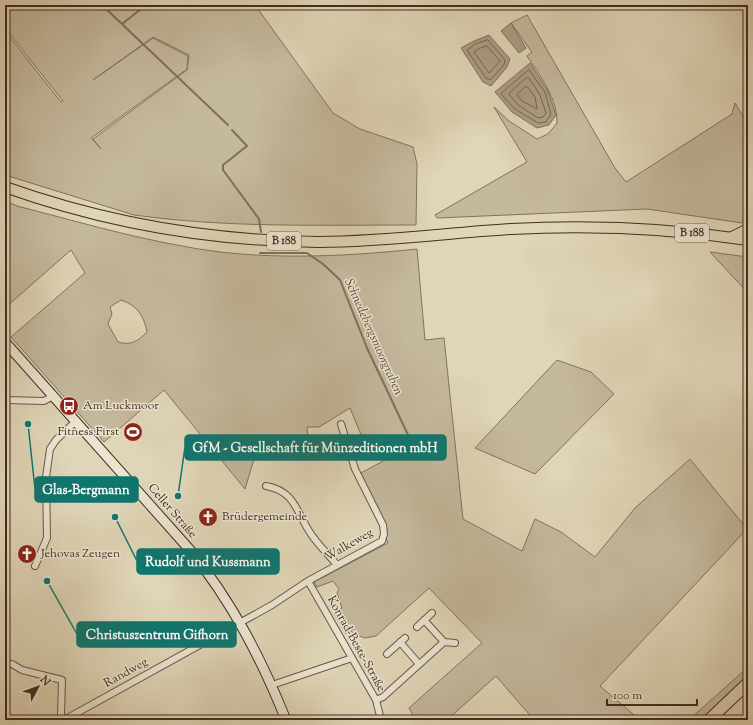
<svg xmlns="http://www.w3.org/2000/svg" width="753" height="725" viewBox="0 0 753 725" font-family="'Sorts Mill Goudy',serif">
  <rect width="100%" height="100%" fill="#dfd5b7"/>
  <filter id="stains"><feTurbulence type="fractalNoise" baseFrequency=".005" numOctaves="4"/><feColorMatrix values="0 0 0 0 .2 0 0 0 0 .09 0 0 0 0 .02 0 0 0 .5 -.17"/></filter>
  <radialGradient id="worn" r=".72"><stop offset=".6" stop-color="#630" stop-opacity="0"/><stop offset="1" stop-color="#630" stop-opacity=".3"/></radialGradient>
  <path fill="#c4b89d" stroke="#84725e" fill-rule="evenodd" d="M5 5H255L333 113 360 129 413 147 417 164 416 225C322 225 227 228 134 215L5 175V31L61 102 63 101 5 28ZM153 37 189 55 187 70 93 139 101 149 91 138 187 69 188 56 153 38 93 80Z
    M527 15 615 168 626 182 732 114 735 103 748 125V214L742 223 647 209 437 218 435 215 527 162 494 107 509 121 537 139 548 134 557 123C557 97 540 76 527 56L532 52 511 23Z
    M5 201 17 206C72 220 126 236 182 246 258 261 340 257 417 249L425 340 444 338 463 519 522 551 535 519 561 532 595 557 635 508 690 459 747 529 600 686 640 720H534L496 676 447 720H416L409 708 482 643 429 588 376 636 365 638 353 634 351 631 346 634 334 613 342 608 337 593 339 589 333 581 317 587 314 582 388 543 359 474 385 460 377 443 366 447 350 408 319 427H307L308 438 257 449 245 489 164 390 104 442 11 337 85 273 71 250 5 308ZM121 300C137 305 144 316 147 332 138 341 131 346 118 342L108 324 112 314 110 307Z
    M710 252 748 257V293Z
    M557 360 591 372 614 394 535 474 475 448Z
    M748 667V677L701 720H689Z"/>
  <path fill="#aa9c84" stroke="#816f5c" d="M511 23 526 48 519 53 501 31Z
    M489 35 510 59 507 67 491 86 483 82 461 48 474 41Z
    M530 63 548 91 556 115 549 125 537 128 512 112 495 92Z"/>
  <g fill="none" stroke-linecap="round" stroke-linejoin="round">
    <path stroke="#766452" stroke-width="1" d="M488 40 505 60 504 65 490 80 486 78 467 50 475 44Z
      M487 46 500 61 489 73 474 52 478 49Z
      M529 70 545 92 551 114 546 122 538 123 515 109 501 94Z
      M526 78H529L540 95 546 113 543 117 538 118 518 105 509 94Z
      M525 87H528L535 97 537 109 522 101 517 95Z"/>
    <path stroke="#816f5c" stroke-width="2" d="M102 5 228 125
      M122 24 146 5
      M232 130 247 146 223 165V170L259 219 261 232
      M260 253H307L323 264 340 280 367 348 409 437"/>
    <g stroke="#6a5646" stroke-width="8">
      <path id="street" d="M5 400 44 401 53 396
        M266 486C294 491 296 510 309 531 316 543 328 554 337 565
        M35 566 47 538 46 477 50 449 56 440 76 421
        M308 581 376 700 381 720
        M424 620 444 642 455 643
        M417 627 432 613
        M400 642 419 664
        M387 654 405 638
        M12 664 22 670 62 680 61 715 64 720
        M272 685 352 658
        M376 700 383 697 444 642
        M64 720 272 605 308 581 382 541 384 534 383 525 355 469 341 424"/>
    </g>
    <g stroke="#432c20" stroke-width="11">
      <path id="secondary" d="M5 342 190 550C232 602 261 658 286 720"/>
    </g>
    <g stroke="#432c20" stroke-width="12">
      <path id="primary" d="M5 187C106 223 212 241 319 242 383 242 447 233 511 229 591 225 669 228 748 240
        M732 237 748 229"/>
    </g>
    <g stroke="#432c20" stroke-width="13">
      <path id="highway" d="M709 720 748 683"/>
    </g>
    <use href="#street" stroke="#eae4d0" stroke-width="6"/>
    <use href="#secondary" stroke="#eae4d0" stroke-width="9"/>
    <use href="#primary" stroke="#dfd5b7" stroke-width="10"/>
    <use href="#highway" stroke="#dfd5b7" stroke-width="11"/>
  </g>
  <defs>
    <g id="bus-disc" transform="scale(1)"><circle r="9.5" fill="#8f2418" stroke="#eae4d0"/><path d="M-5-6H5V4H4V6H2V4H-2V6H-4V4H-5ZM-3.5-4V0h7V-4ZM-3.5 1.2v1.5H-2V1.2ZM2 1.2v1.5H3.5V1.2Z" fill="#fff"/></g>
    <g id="stadium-disc" transform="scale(1)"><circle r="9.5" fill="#8f2418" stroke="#eae4d0"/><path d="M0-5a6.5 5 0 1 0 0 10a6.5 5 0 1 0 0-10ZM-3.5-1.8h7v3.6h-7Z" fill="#fff"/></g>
    <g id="church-disc" transform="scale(1)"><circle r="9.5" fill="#8f2418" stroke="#eae4d0"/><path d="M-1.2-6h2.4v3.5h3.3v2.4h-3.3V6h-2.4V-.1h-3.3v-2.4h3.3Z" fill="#fff"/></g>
  </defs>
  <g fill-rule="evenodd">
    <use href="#bus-disc" x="69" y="406"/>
    <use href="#stadium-disc" x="133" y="432"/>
    <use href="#church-disc" x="208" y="517"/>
    <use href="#church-disc" x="27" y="554"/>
  </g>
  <g text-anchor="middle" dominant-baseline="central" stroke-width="3" stroke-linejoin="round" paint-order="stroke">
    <g fill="#eae4d0" stroke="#756355" stroke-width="1">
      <rect x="675" y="224" width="34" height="18" rx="3"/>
      <rect x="267" y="232" width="34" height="18" rx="3"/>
    </g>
    <g font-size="11" font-weight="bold" fill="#432c20">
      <text x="692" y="233">B 188</text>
      <text x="284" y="241">B 188</text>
    </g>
    <g font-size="12" fill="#432c20" stroke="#eae4d0" text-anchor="start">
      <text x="83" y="406">Am Luckmoor</text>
      <text x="119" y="432" text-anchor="end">Fitness First</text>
      <text x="222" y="517">Brüdergemeinde</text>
      <text x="41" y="554">Jehovas Zeugen</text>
    </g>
    <g font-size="12" fill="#432c20" stroke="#eae4d0">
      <text transform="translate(172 511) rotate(49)">Celler Straße</text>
      <text transform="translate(349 545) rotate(-30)">Walkeweg</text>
      <text transform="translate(356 644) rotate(61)">Konrad-Beste-Straße</text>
      <text transform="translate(126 673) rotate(-29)">Randweg</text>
    </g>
    <g font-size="13" font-style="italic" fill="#5d4839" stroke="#eae4d0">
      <text transform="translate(373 337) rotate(66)">Schnedebergsmoorgraben</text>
    </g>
  </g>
  <path fill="none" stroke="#0f766e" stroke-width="1.5" d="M178 496L185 447M28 424L35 489M115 517L137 561M47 581L77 634"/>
  <g fill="#0f766e" stroke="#eae4d0" stroke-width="1.5">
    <circle cx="178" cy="496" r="4"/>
    <circle cx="28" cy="424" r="4"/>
    <circle cx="115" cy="517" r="4"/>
    <circle cx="47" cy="581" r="4"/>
  </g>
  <g fill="#0f766e" stroke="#0f766e" stroke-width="1.5">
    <rect x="185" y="435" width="261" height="25" rx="4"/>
    <rect x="35" y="477" width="103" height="25" rx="4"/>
    <rect x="137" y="549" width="142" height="25" rx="4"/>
    <rect x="77" y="622" width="159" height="25" rx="4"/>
  </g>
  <g font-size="13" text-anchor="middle" font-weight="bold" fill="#fff">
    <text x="315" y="452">GfM - Gesellschaft für Münzeditionen mbH</text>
    <text x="86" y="494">Glas-Bergmann</text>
    <text x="208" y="566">Rudolf und Kussmann</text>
    <text x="157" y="639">Christuszentrum Gifhorn</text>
  </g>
  <rect width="753" height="725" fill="none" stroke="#dfd5b7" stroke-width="20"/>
  <rect x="6" y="6" width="741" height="713" fill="none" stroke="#432c20" stroke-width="2"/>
  <rect x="10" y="10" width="733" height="705" fill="none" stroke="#432c20"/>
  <g transform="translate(38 687) rotate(49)" stroke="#eae4d0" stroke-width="3" paint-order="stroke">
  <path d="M0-3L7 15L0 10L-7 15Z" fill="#432c20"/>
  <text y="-6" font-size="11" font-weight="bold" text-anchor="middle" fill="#432c20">N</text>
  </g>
  <path d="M607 699v6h90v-6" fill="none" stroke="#432c20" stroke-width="2"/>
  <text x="613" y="699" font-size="12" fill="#432c20" stroke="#eae4d0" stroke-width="3" paint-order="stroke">100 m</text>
  <rect width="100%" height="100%" filter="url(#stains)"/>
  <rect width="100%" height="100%" fill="url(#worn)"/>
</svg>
